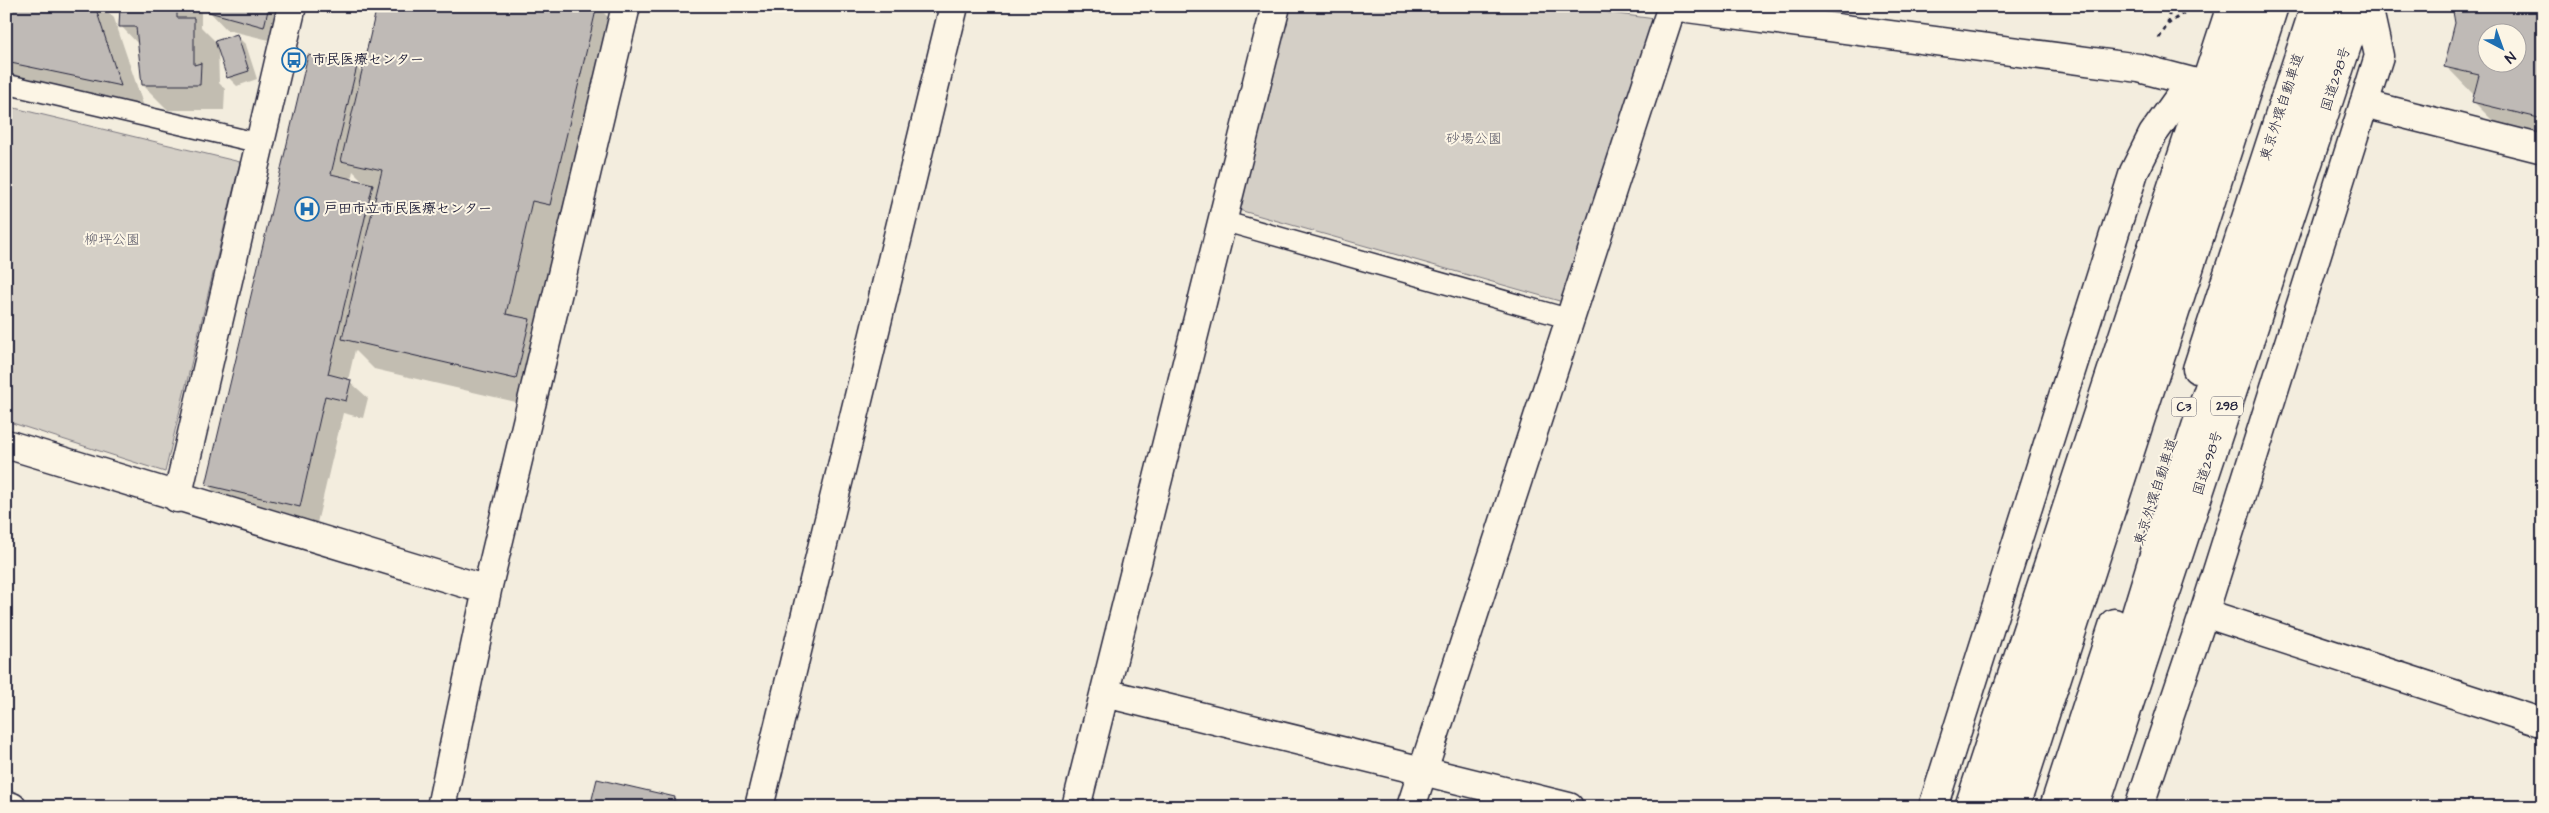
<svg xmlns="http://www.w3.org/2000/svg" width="2549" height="813" viewBox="0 0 2549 813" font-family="'Architects Daughter','Klee One',sans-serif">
  <rect width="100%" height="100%" fill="#f3edde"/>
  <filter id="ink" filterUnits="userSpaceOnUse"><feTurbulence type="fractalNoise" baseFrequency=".02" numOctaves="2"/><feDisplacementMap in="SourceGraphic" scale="10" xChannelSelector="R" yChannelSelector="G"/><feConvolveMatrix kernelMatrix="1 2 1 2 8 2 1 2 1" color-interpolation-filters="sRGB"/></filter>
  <g filter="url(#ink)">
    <path fill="#d4cfc6" stroke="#7b7880" d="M1291 6H1558L1655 19 1563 302 1239 210Z
      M6 106 240 162 165 472 6 421Z"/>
    <path fill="#0003" fill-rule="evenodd" d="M6 6H102L114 18 145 110 6 81Z
      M121 6H201V27L216 42 237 36 246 45 257 79 237 86 228 77 218 47 219 83 225 89 224 110H168L143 85 139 45 121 26Z
      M208 6H290L282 43 227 30 210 12Z
      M379 6H597L627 36 539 330 560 351 546 409 374 369 355 350 348 380 368 398 363 418 343 413 317 523 225 502 208 485 356 67 363 74ZM353 171 365 183 351 180Z
      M2543 6V141L2504 132 2474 102 2475 96 2446 66 2457 23ZM2486 32H2516V62H2486Z
      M674 798 682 807H591Z"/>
    <path fill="#bfbab6" stroke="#22223b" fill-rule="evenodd" d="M6 6H95L121 86 6 62Z
      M120 6H177V18H194V65L201 63 200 85H142L136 27H119Z
      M206 6H269L264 27 209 12Z
      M377 6H597L550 205 532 201 506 314 530 319 516 379 342 339 382 170 341 161Z
      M2452 6H2543V119L2472 102 2479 75 2444 67 2455 23ZM2486 32H2516V62H2486Z
      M237 34 249 71 227 78 215 41Z
      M308 55 357 66 331 174 373 184 328 374 351 380 346 401 325 396 300 507 206 485Z
      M597 779 675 797 672 807H590Z"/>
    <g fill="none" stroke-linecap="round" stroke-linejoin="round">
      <g stroke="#22223b" stroke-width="22">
        <path id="service" d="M6 84 259 143
          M1223 221 1570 319"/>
      </g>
      <g stroke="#22223b" stroke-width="31">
        <path id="minor" d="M2364 104 2543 149
          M6 444 487 590
          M177 498 292 6
          M2204 613 2543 723
          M1105 693 1569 807
          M441 807 487 590 626 6
          M1076 807 1276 6
          M1411 807 1672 6"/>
      </g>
      <g stroke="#22223b" stroke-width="31">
        <path id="tertiary" d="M1672 6 2139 68 2204 85
          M6 805 12 807
          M759 807 954 6
          M1933 807 2134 172 2153 134 2190 82
          M2139 807 2204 613 2379 56 2368 6"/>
      </g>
      <g stroke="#22223b" stroke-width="31">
        <path id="trunk" d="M1969 807 2231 6
          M2095 807 2360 6"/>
      </g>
      <g stroke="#22223b" stroke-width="31">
        <path id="motorway" d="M2197 369 2315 6
          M1992 807 2250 6
          M2015 807 2274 6
          M2054 807 2114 623
          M2074 807 2099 735 2161 532 2336 6"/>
      </g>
      <path stroke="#22223b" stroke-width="3" stroke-dasharray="4 4" stroke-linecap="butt" d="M2168 24 2170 6
        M2159 38 2168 24 2193 6"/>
      <use href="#service" stroke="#fcf5e5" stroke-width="19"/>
      <use href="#minor" stroke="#fcf5e5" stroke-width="28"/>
      <use href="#tertiary" stroke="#fcf5e5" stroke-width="28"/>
      <use href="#trunk" stroke="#fcf5e5" stroke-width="28"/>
      <use href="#motorway" stroke="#fcf5e5" stroke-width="28"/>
    </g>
  </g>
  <defs>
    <g id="bus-ring" transform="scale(1.25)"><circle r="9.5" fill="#fcf5e5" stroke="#1f6fb2" stroke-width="1.5"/><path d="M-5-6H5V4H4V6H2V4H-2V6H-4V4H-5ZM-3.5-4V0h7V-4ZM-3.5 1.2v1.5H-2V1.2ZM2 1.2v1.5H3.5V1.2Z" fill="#1f6fb2"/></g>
    <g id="hospital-ring" transform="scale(1.25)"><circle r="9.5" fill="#fcf5e5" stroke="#1f6fb2" stroke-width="1.5"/><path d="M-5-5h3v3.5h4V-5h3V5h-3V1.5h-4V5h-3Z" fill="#1f6fb2"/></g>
  </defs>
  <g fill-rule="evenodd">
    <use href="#bus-ring" x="294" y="60"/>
    <use href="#hospital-ring" x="307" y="209"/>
  </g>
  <g text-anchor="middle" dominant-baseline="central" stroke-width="4" stroke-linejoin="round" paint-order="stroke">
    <g fill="#fcf5e5" stroke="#63616e" stroke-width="1">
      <rect x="2211" y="396.5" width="32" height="19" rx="4"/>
      <rect x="2171.5" y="397.5" width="25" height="19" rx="4"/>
    </g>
    <g font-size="12" font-weight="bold" fill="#22223b">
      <text x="2227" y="406">298</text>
      <text x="2184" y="407">C3</text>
    </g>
    <g font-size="14" font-weight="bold" fill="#22223b" stroke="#fcf5e5" text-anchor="start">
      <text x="312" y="60">市民医療センター</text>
      <text x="324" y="209">戸田市立市民医療センター</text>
    </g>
    <g font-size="14" fill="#22223b" stroke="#fcf5e5">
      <text transform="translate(2336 79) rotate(-72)">国道298号</text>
      <text transform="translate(2282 107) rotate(-72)">東京外環自動車道</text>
      <text transform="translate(2208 463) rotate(-72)">国道298号</text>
      <text transform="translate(2156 492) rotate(-72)">東京外環自動車道</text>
    </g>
    <g font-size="14" fill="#575665" stroke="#fcf5e5">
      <text x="1474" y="139">砂場公園</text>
      <text x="112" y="240">柳坪公園</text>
    </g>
  </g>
  <rect width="2549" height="813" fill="none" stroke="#fcf5e5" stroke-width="25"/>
  <rect x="12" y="12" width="2524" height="788" fill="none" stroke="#22223b" stroke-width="2" filter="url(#ink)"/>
  <g transform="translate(2502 48) rotate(139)"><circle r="24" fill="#fcf5e5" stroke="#a5a1a1"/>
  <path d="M0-4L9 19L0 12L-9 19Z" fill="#1f6fb2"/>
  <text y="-8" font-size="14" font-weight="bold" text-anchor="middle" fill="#22223b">N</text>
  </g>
</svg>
